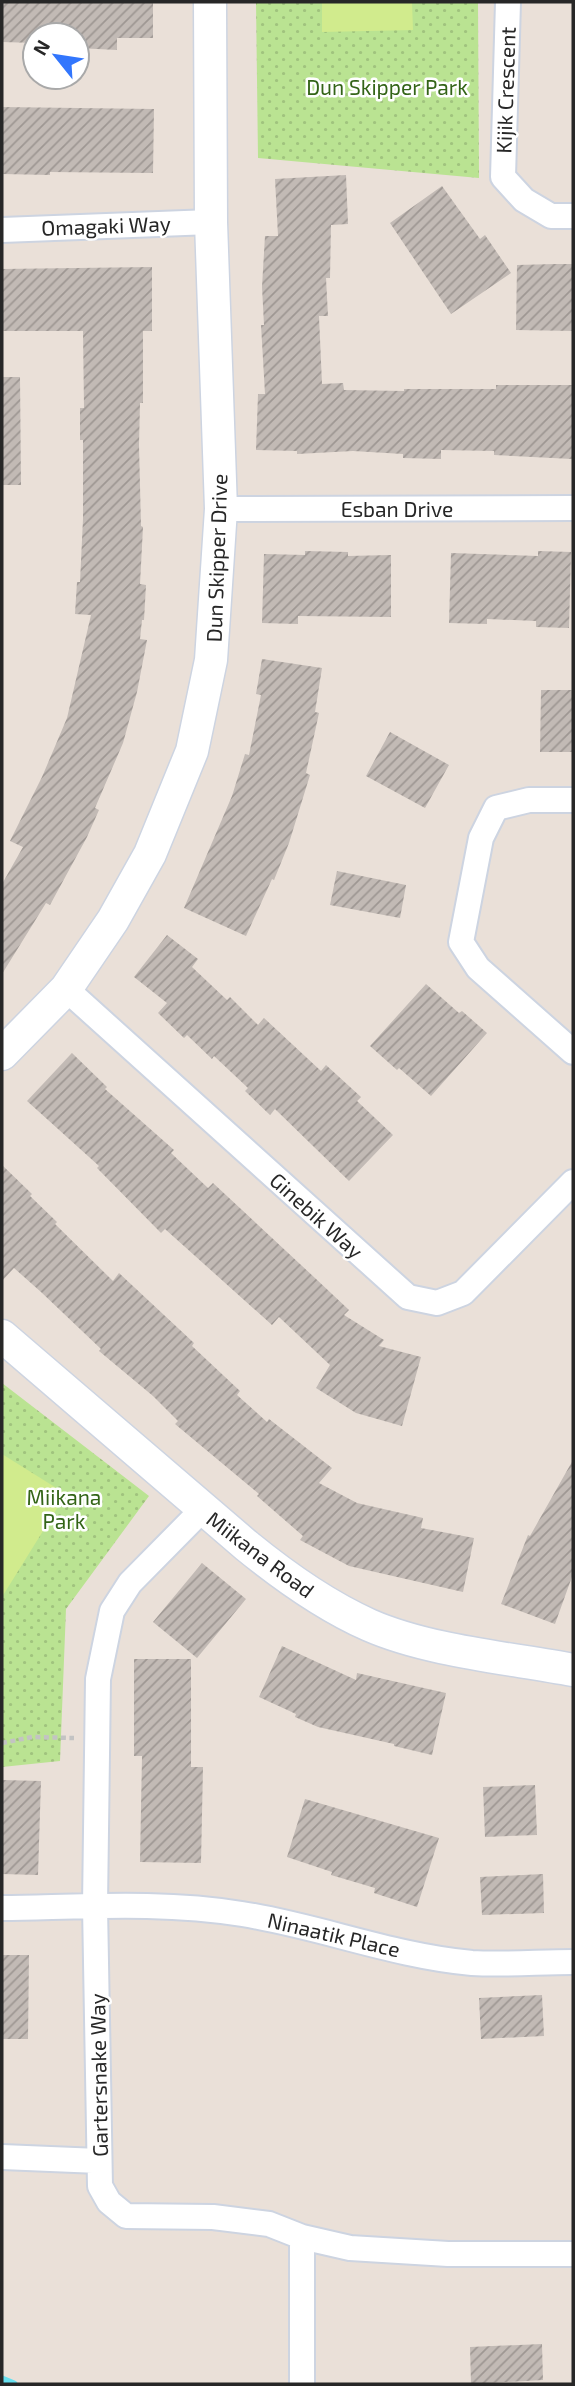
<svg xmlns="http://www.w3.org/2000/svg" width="575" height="2386" viewBox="0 0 575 2386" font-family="'Exo 2',sans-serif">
  <defs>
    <pattern id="park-dots" width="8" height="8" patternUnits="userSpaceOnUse" patternTransform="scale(1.75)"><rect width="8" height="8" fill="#bae392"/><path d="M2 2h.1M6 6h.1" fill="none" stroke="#a0c37e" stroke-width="1.8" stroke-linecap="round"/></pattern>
    <pattern id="building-hatch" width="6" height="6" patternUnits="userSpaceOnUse" patternTransform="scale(1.75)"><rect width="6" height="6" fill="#c2bab5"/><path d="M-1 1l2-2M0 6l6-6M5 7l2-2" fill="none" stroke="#9e9793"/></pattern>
  </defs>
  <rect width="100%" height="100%" fill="#eae0d8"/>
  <path fill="url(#park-dots)" d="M256 2H478L479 178 258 158Z
    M2 1383 149 1496 66 1609 60 1761 2 1767Z"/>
  <path fill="#d1eb8d" d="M322 2H412L413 30 322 32Z
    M2 1454 66 1494 2 1597Z"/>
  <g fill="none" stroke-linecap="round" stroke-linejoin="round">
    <path stroke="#67e0f0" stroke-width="7" d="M2 2379 14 2384"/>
  </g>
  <path fill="url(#building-hatch)" d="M2 2H153V38H117V50L77 48V35H35V43L2 42Z
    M2 107 154 109 153 173 50 172V175L2 174Z
    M346 175 348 224 331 225 330 278H326L328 316H319L322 384 343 383 344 390 404 391V389H496V385H573L572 459 494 455V451L441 450V459L403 458V454L353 451 297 454V451L256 450 258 394H265L261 325H264L262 287 265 236H278L275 179Z
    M442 186 480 239 485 235 511 273 451 314 390 223Z
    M555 264H573V331L516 330 517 265Z
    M152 267V331H143V403H140L139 445 141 526 143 527 140 584 146 585 144 620H142L140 639 147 640 137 692 123 743 95 808 99 810 87 837 50 905 46 903 2 974V884L23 847 10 841 42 777 67 718 91 615 75 614 77 582H80L83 519V440H80V408H84L83 331H2V269Z
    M2 377H20L21 485H2Z
    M305 551 348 552V556L391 555V617L298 616V624L262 623 264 554 305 555Z
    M538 551 571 552 569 628 536 627V621L487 619V624L449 623 451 553 538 556Z
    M262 659 322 668 315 712 319 713 306 773 310 775 289 843 274 880 272 879 246 936 184 908 232 796 245 754 249 755 261 695 256 694Z
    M541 690H573V752H540Z
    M390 732 449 765 425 808 366 776Z
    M337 871 406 885 400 918 330 905Z
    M167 935 198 959 192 967 227 1000 230 997 258 1025 264 1018 321 1071 326 1065 361 1097 357 1101 393 1135 349 1181 275 1109 270 1115 245 1091 248 1088 214 1056 212 1059 187 1035 184 1038 158 1013 167 1003 134 977Z
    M426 984 459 1013 462 1011 487 1033 431 1096 399 1068 397 1070 370 1046Z
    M72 1053 107 1087 105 1089 174 1150 171 1153 208 1188 213 1183 315 1278 349 1310 344 1315 384 1340 379 1346 421 1357 402 1426 356 1413 316 1388 330 1365 279 1317 272 1325 165 1229 161 1233 97 1168 99 1166 27 1101Z
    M2 1165 32 1194 30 1196 57 1222 55 1224 113 1281 119 1273 194 1343 192 1346 240 1391 237 1395 267 1422 269 1419 332 1468 319 1483 357 1503 423 1518 421 1528 474 1538 463 1592 349 1566 300 1540 303 1536 257 1496 259 1494 175 1424 178 1421 153 1396 99 1351 101 1349 41 1292 14 1268 2 1281Z
    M573 1460V1574L555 1624 501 1604 528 1535 530 1536Z
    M202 1563 246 1599 197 1658 153 1622Z
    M282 1646 356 1680 357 1673 446 1693 432 1755 394 1746V1744L318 1727 295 1717 296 1714 259 1697Z
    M134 1659H191V1767H203L201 1863 140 1862 142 1756H134Z
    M2 1780 41 1781 38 1875 2 1874Z
    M535 1785 537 1835 485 1837 483 1787Z
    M305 1799 439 1838 417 1907 374 1893 375 1888 331 1875 332 1872 287 1857Z
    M543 1874 544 1913 482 1915 480 1877Z
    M2 1955H29L28 2039H2Z
    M542 1995 544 2036 481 2039 479 1998Z
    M542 2344 543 2380 471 2384 470 2347Z"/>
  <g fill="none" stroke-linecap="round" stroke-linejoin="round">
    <g stroke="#cdd4e1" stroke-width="28">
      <path id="minor" d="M508 2 503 177 524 200 551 216H573
        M2 230 211 222
        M221 509 573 508
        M573 800H529L496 808 481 838 461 942 478 968 573 1052
        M66 989 408 1297 437 1303 463 1293 573 1182
        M203 1509 130 1583 112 1611 98 1679 95 1906 100 2186 109 2202 126 2216 213 2217 269 2224 302 2237 350 2248 448 2254H573
        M2 1908C82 1907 162 1901 242 1914 319 1926 393 1956 472 1963 505 1965 540 1962 573 1962
        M2 2157 99 2161
        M302 2237V2384"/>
    </g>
    <g stroke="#cdd4e1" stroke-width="35">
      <path id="tertiary" d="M2 1054 66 989 113 920 150 854 192 751 211 660 221 509 211 222 210 2
        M2 1336 247 1546C285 1577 324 1605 369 1625 428 1651 509 1658 573 1670"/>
    </g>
    <path stroke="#c3c3c3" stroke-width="4.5" stroke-dasharray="5 3.5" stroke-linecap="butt" d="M2 1743 32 1737 74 1738"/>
    <use href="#minor" stroke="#fff" stroke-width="24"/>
    <use href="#tertiary" stroke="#fff" stroke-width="32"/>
  </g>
  <g text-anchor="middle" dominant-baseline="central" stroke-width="5" stroke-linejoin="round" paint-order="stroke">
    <g font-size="21" fill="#336417" stroke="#fff">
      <text x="387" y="86">Dun Skipper Park</text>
      <text x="64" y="1496">Miikana<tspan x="64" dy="24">Park</tspan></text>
    </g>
    <g font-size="21" fill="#272727" stroke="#fff">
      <text transform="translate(505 90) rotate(-88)">Kijik Crescent</text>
      <text transform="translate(106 225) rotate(-2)">Omagaki Way</text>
      <text x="397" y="508">Esban Drive</text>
      <text transform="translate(216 558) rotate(-88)">Dun Skipper Drive</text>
      <text transform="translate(317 1215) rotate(42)">Ginebik Way</text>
      <text transform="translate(261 1554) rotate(37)">Miikana Road</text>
      <text transform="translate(334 1934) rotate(13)">Ninaatik Place</text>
      <text transform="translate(98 2075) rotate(-91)">Gartersnake Way</text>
    </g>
  </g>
  <rect width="575" height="2386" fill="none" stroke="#272727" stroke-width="7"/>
  <g transform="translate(56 56) rotate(300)"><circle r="33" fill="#ffffff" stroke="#a9a9a9" stroke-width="2"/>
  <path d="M0-5L12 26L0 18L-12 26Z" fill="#3276fd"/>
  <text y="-10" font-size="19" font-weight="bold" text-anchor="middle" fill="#272727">N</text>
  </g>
</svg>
